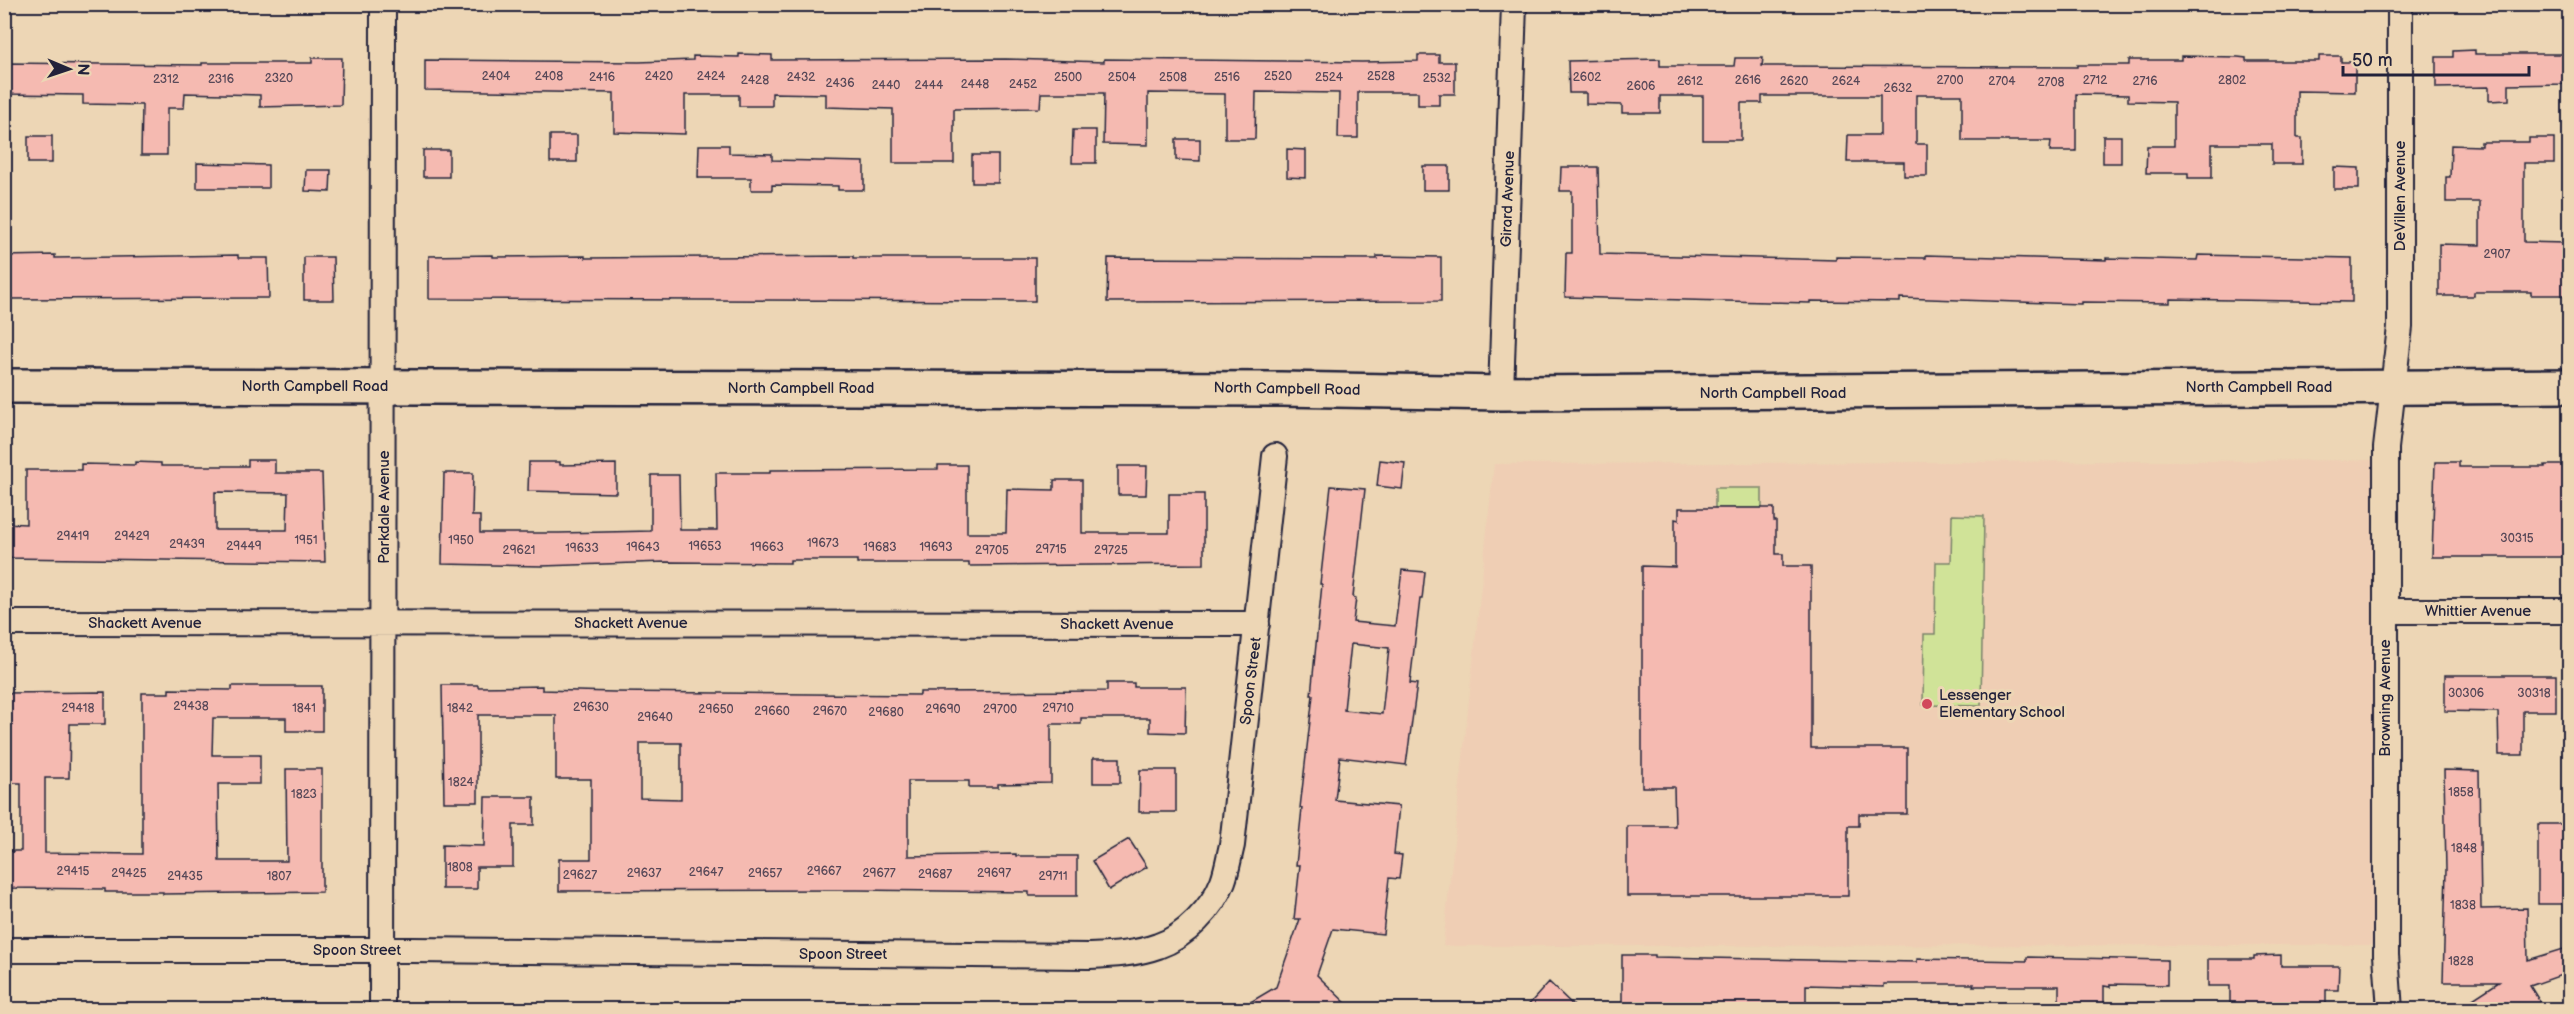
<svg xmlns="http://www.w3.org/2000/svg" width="2574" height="1014" viewBox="0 0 2574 1014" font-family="'Balsamiq Sans',sans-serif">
  <rect width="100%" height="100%" fill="#edd6b5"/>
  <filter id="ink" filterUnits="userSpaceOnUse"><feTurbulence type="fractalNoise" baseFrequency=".0167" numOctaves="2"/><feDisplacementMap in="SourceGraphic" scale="12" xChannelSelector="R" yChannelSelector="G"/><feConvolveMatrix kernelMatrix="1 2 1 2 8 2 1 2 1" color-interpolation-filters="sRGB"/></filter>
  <g filter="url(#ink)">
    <path fill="#efceb4" d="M2385 460 2386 945 1443 946 1494 464Z"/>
    <path fill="#d0e398" stroke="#79826a" stroke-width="1.5" d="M1715 488H1762V508H1715Z
      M1952 515 1984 516 1981 706 1923 705 1924 634H1935L1936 562H1951Z"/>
    <path fill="#f5bab1" stroke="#22223b" stroke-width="1.5" fill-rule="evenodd" d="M2475 50V54H2570V84L2509 85V100L2489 101V87L2436 88V57H2453V51Z
      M739 54 772 55V60L1006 59 1104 62V59L1362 62 1418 61V55H1439V62H1455V94H1439V105H1418V92H1358V138H1338L1339 93 1256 92 1255 139H1225V94L1148 93V145L1103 144 1104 93H1041L1040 108 954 109V163H893V109L826 107V94L772 93V106H739V95H685V134L614 132V93L425 90V60L639 62 693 60V56L739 57Z
      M2181 56 2238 57 2246 58V61H2319V56H2341V62H2355V92L2297 91V138H2302V164H2272V144H2212V178H2188V173H2146L2147 146H2174V102L2128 101V95L2076 94V151H2050L2051 141H1962V95H1916V144H1927V176H1904V162H1847L1848 135H1880V96H1762V103H1741V140H1703V96H1660V113H1622V105L1586 104V93H1569L1568 61 1660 59V66H1734L1735 58H1763L1762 66 2077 67V65H2129V60H2181Z
      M312 58H342L341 105 260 107V95L185 93 184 108H167V155H141L142 105 83 104V95L4 94V63L202 65V63H312Z
      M1073 130H1096V163H1072Z
      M550 135H577V162H550Z
      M28 136H52V163H28Z
      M2103 136H2121V163H2103Z
      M2529 138H2554V163H2524V242L2565 243V273H2570V295H2531V292H2474V296H2439V244L2480 245V202H2446V177H2450L2451 145 2481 146V142H2529Z
      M1176 139H1200V161L1176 160Z
      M699 145H729V153L772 154V160L864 162V190H838V186L772 185V190H751V178H698Z
      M1287 149 1306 150V178L1287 177Z
      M423 150H449V177H423Z
      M972 155H998V183H972Z
      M197 163 268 165V188H197Z
      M1423 166H1449V190H1423Z
      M1561 167H1598L1600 254 1836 260V257L1926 258V255L2106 260V258L2197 260 2198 255 2352 258V302L2170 299V303L2081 302V304L1900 298V302L1810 301V303L1565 297 1566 253H1572V191H1560Z
      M2334 167 2359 168V189H2334Z
      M306 170H331L330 192 305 191Z
      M55 255V258L238 255V258H268L269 298 4 299V256Z
      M493 255V257L585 256V258L853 256V258H1035V301L429 299V256Z
      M1377 256 1441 257V301L1107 302 1108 258 1377 259Z
      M304 257H333L334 300H304Z
      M248 460H275V473H322L325 562 4 558V523L26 524V470H81V464L135 465V462L161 463V466H248ZM215 492 288 493 287 530H215Z
      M1380 460 1405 463 1402 489 1377 486Z
      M529 462H560V465L616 464V493L528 491Z
      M2435 462H2459V467H2545V465H2569L2570 557H2432Z
      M938 465H967V533H1006L1007 489 1054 490V480H1082V533H1169V494H1204V564L969 566V563H857V560H790V563L666 562 542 566 442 564 444 473H473L472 516H480V533H559L651 531V475H679L680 530H717L716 473H770V470L938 469Z
      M1118 466H1147L1146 495H1118Z
      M1331 486 1365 489 1353 597 1356 598 1353 622 1395 626 1402 570 1425 572 1422 599H1420L1410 683 1417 684 1406 765 1340 757 1335 800 1399 806 1394 854 1402 855 1399 879 1389 878 1383 934 1333 929 1317 975 1353 1010H1237L1276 987 1300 919H1294L1300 865H1296L1302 808H1300L1313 695H1311L1322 584H1320ZM1351 644 1389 648 1382 714 1344 710Z
      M1679 508H1774V521H1776V554H1783V566H1811V748H1907V814H1859V826H1848V896H1627V826H1675L1674 787H1642V566L1675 567V519L1679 520Z
      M2445 675H2556V711H2523V755H2499L2498 712 2445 711Z
      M1107 683H1134V687H1186L1185 733 1150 732V718H1081V724H1051V783L998 784V787H969V781H908V856L1016 854V856H1077V896H1029V892L857 890 559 891V859H591V779H556V715H478V802H444L442 685H478V687L542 686V690L614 692 920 695V692L1107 691ZM640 743H681V799L640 798Z
      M232 686H322V731H286V718H213L212 755H260V784H218L219 861H287L286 769H322V892L163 894V892H105V889L4 888V851H21V783H4V693L105 692V724H70L69 778H45V853L142 854V693H169V689L232 690Z
      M1093 758H1120V783H1093Z
      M1140 770H1176V812H1139Z
      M2444 770 2479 771 2481 909 2527 908 2528 960 2570 947V972L2530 986 2545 1010H2456L2499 982H2443L2446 870Z
      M485 797H534V825H513V867H477V889H442V845L484 846Z
      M2538 824H2564V837H2570V878H2564V904H2538Z
      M1129 839 1147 867 1109 890 1092 861Z
      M1622 955H1655V957L1917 962V959L2027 961V957L2167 960V985L2110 984V987L2104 986V1010H2059V986H1973L1974 984H1884V987L1806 985V1010H1622Z
      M2281 955V966H2339L2338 990H2326V1010H2230V986H2208V959H2254V956Z
      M1549 982 1578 1010H1524Z"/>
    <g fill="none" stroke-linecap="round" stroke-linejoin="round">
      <g stroke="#22223b" stroke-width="28">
        <path id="street" d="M1501 393 1514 4
          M2386 611H2570
          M4 623 1257 624
          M4 950H412L1089 956C1112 955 1136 954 1158 946 1185 937 1213 908 1223 881 1227 870 1229 857 1232 845L1275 456
          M382 1010 383 4
          M2390 1010 2386 955V448L2400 327V4"/>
      </g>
      <g stroke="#22223b" stroke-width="38">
        <path id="secondary" d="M4 386 1281 389 1501 393 2570 386"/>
      </g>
      <use href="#street" stroke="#edd6b5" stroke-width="24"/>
      <use href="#secondary" stroke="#edd6b5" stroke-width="33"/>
    </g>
  </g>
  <circle fill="#d1495b" stroke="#edd6b5" stroke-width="2" cx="1927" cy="704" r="6"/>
  <g text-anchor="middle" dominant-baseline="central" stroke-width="6" stroke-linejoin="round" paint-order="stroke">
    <g font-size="12" fill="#574858">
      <text x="496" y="76">2404</text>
      <text x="549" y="76">2408</text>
      <text x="659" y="76">2420</text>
      <text x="711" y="76">2424</text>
      <text x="1278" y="76">2520</text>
      <text x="1381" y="76">2528</text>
      <text x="602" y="77">2416</text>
      <text x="801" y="77">2432</text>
      <text x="1068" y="77">2500</text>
      <text x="1122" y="77">2504</text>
      <text x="1173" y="77">2508</text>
      <text x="1227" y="77">2516</text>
      <text x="1329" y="77">2524</text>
      <text x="1587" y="77">2602</text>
      <text x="279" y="78">2320</text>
      <text x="1437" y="78">2532</text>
      <text x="166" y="79">2312</text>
      <text x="221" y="79">2316</text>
      <text x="755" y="80">2428</text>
      <text x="1748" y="80">2616</text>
      <text x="1950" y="80">2700</text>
      <text x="2095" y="80">2712</text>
      <text x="2232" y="80">2802</text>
      <text x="1690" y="81">2612</text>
      <text x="1794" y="81">2620</text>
      <text x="1846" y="81">2624</text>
      <text x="2002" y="81">2704</text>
      <text x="2145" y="81">2716</text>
      <text x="2051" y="82">2708</text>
      <text x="840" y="83">2436</text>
      <text x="975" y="84">2448</text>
      <text x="1023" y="84">2452</text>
      <text x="886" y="85">2440</text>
      <text x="929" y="85">2444</text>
      <text x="1641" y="86">2606</text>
      <text x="1898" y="88">2632</text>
      <text x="2497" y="254">2907</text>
      <text x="73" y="536">29419</text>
      <text x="132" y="536">29429</text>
      <text x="2517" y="538">30315</text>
      <text x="306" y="540">1951</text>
      <text x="461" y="540">1950</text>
      <text x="823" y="543">19673</text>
      <text x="187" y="544">29439</text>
      <text x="244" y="546">29449</text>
      <text x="705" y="546">19653</text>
      <text x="643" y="547">19643</text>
      <text x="767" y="547">19663</text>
      <text x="880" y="547">19683</text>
      <text x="936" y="547">19693</text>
      <text x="582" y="548">19633</text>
      <text x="1051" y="549">29715</text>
      <text x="519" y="550">29621</text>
      <text x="992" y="550">29705</text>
      <text x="1111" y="550">29725</text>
      <text x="2466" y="693">30306</text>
      <text x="2534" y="693">30318</text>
      <text x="191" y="706">29438</text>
      <text x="591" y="707">29630</text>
      <text x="78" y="708">29418</text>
      <text x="304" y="708">1841</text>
      <text x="460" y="708">1842</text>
      <text x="1058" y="708">29710</text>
      <text x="716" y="709">29650</text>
      <text x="943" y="709">29690</text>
      <text x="1000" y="709">29700</text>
      <text x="772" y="711">29660</text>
      <text x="830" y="711">29670</text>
      <text x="886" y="712">29680</text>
      <text x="655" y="717">29640</text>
      <text x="461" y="782">1824</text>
      <text x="2461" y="792">1858</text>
      <text x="304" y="794">1823</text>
      <text x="2464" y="848">1848</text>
      <text x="460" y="867">1808</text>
      <text x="73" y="871">29415</text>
      <text x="824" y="871">29667</text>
      <text x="706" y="872">29647</text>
      <text x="129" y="873">29425</text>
      <text x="644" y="873">29637</text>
      <text x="765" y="873">29657</text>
      <text x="879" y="873">29677</text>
      <text x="994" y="873">29697</text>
      <text x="935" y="874">29687</text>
      <text x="580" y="875">29627</text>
      <text x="185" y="876">29435</text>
      <text x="279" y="876">1807</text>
      <text x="1053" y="876">29711</text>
      <text x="2463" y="905">1838</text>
      <text x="2461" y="961">1828</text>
    </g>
    <g font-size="15" fill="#22223b" stroke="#edd6b5">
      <text transform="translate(2400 196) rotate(-90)">DeVillen Avenue</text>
      <text transform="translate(1508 199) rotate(-88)">Girard Avenue</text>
      <text x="315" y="386">North Campbell Road</text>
      <text x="2259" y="387">North Campbell Road</text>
      <text x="801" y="388">North Campbell Road</text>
      <text transform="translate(1287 389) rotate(1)">North Campbell Road</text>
      <text x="1773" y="393">North Campbell Road</text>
      <text transform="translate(384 507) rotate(-90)">Parkdale Avenue</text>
      <text x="2478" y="611">Whittier Avenue</text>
      <text x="145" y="623">Shackett Avenue</text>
      <text x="631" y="623">Shackett Avenue</text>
      <text x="1117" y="624">Shackett Avenue</text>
      <text transform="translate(1251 681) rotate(-83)">Spoon Street</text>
      <text transform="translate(2385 698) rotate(-90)">Browning Avenue</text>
      <text x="357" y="950">Spoon Street</text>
      <text x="843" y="954">Spoon Street</text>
    </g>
    <g font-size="15" fill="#22223b" stroke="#edd6b5" text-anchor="start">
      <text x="1939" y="695">Lessenger<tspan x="1939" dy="17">Elementary School</tspan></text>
    </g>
  </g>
  <rect width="2574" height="1014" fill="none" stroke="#edd6b5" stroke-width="24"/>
  <rect x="12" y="12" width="2550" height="990" fill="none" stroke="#22223b" stroke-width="2" filter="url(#ink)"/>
  <g transform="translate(69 69) rotate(92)" stroke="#edd6b5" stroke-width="4.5" paint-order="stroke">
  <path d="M0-4.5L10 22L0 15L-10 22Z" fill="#22223b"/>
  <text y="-9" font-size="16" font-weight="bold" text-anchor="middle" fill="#22223b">N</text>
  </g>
  <path d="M2343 66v9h186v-9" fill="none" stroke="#22223b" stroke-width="3"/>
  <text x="2352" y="66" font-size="18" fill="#22223b" stroke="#edd6b5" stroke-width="4.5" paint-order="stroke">50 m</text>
</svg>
